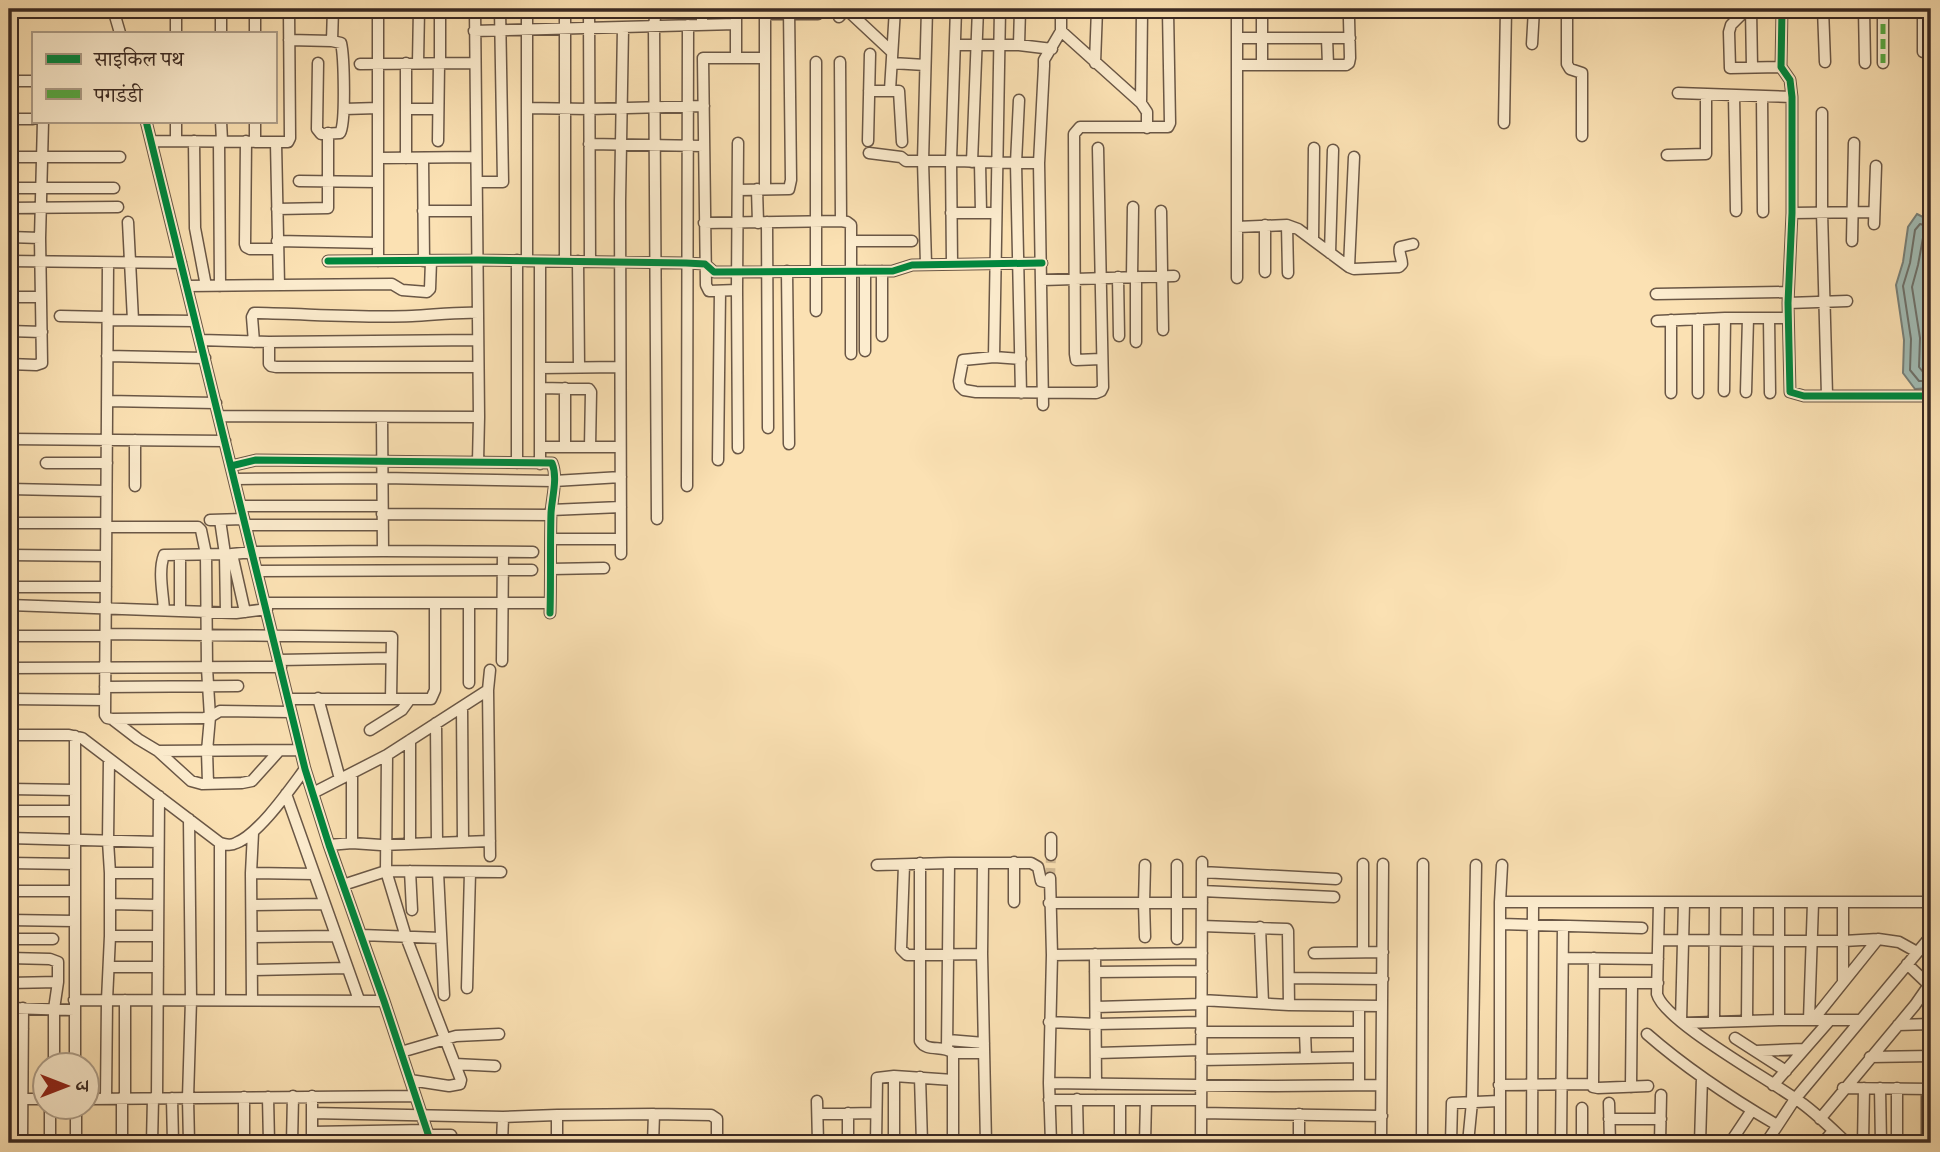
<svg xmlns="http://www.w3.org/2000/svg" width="1940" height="1152" viewBox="0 0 1940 1152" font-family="'IM FELL Double Pica','Noto Serif Devanagari',serif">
  <rect width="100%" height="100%" fill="#fbe1b3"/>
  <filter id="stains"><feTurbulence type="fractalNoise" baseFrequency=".00286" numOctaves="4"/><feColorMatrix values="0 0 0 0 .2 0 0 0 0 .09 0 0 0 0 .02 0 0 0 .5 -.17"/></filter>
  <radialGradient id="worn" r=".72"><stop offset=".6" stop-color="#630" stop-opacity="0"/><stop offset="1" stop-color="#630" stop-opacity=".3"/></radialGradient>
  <path fill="#a1bcb5" stroke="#78817a" stroke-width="2" d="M1917 214 1931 221V388L1915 389 1903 373 1904 340 1896 285 1903 262 1908 227Z"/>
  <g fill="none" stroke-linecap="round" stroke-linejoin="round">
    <path stroke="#6e726c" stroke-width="2" d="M1931 227 1920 224 1915 230 1910 263 1903 286 1911 339 1910 370 1919 381H1931
      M1931 236H1925L1923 238 1918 265 1912 287 1920 338 1919 367 1923 372 1931 373
      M1931 250 1923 288 1930 337V359L1931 362"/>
    <path stroke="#d4bc96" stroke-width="10" stroke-dasharray="10 5" stroke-linecap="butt" d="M1050 878 1051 855"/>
    <g stroke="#6a5746" stroke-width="13">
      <path id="minor" d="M113 9 120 33
        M221 9V33
        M255 9V33
        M378 9V261
        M475 9 479 417 478 462
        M527 9V261
        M565 9V261
        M589 9 590 261
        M656 9 654 26 657 519
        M846 9 892 52
        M1098 9 1168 11 1213 9
        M1567 9V64L1570 69 1582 73V136
        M1747 9 1731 25 1729 32 1730 68 1781 67
        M1751 9 1752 67
        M1782 9 1781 67 1790 80 1792 97V213L1788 303 1790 392 1804 396H1931
        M1823 9 1825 62
        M1864 9 1865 63
        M1883 9V63
        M1923 9V52H1931
        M1237 12 1289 11
        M839 17 846 9
        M702 25V9
        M474 31 736 24
        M1061 31 1141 103 1147 112V128
        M176 33V9
        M1237 38H1350
        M1327 38 1328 65
        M289 40 332 41 341 43C344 56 346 123 340 133L321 134 317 129 318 63
        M332 41 333 9
        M1532 44 1534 9
        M955 45H1019L1052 49
        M1019 45 1020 9
        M736 58V9
        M816 62V311
        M840 62 841 221
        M406 63V158
        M418 63 419 9
        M440 63V9
        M892 63 925 65
        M1095 63 1097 9
        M360 64 475 63
        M1237 65H1346L1349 63 1350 58 1349 19
        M1262 65V11
        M9 81H33
        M890 90 895 9
        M869 91H899L902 142
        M1678 93 1792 97
        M1734 95 1736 211
        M1762 96 1763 212
        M1019 100 1016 163 1021 393
        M1141 103 1142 11
        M527 108 589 109 704 106
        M344 109 378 108
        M406 109H438
        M1822 113V212L1827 395
        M9 119H33
        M146 121 305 769 329 845 384 1001 431 1143
        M221 121 222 141
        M255 121V142
        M1504 123 1506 9
        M152 141 288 142 290 138 289 9
        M176 141V121
        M194 141 195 228 206 286
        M219 141 220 286
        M246 141 245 244 246 247 250 249H278
        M438 141 439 63
        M868 141 870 54
        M276 143 279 285
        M589 144 704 146
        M869 153 901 157 906 161C950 160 995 163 1039 163
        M1667 155 1706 154V94
        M9 157H120
        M378 158 476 157
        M423 158 424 261
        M972 162 978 9
        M980 163 981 212
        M299 181 378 182
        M477 182H503L500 9
        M9 188H114
        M757 189 758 223
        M765 189V19L767 15 771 14H818
        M738 190 789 189 791 180 789 9
        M9 208 118 207
        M277 209 328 208V133
        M423 211H477
        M1161 211 1163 330
        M951 213H996
        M1792 213 1874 212
        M128 222 133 320
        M767 222 768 428
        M704 223 841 221 847 222 851 225V354
        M1874 224 1876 166
        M1265 225V272
        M1287 225 1288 273
        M1237 227 1287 225 1298 229 1349 267 1354 269 1399 267 1402 264C1402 258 1398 252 1400 247L1413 244
        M9 237 40 238
        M1313 240 1314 148
        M277 241 378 243
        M853 241H912
        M1852 241 1854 143
        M1330 253 1333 150
        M517 260V463
        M9 261 181 263
        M328 261 478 260 686 263 705 264 714 272 893 271 912 265 1042 263
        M578 261 579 367
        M108 263 105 715 107 718 112 719 204 718 210 717 220 711 291 712
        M952 263 951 160 956 9
        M926 264 923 161 927 9
        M1349 267 1354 157
        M787 271 789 444
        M865 271V351
        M882 271V336
        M1118 277 1119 336
        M1132 277 1133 207
        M1136 277V342
        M1237 278V9
        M1042 280 1174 276
        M187 286 392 284 402 290 427 292 430 289 431 261
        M737 290 738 143
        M1656 294 1788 292
        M9 297H41
        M1788 303 1847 301
        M60 316 107 317
        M1769 318 1770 393
        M1698 319V393
        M107 320 195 321
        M1671 320V393
        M1657 321 1725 318H1788
        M9 331 42 332
        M200 340 269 342 478 340
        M254 342 252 317 254 313H258C309 314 361 318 412 316 434 315 456 312 478 313
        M269 342V364L271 366 276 367H478
        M107 356 205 358
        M994 357 1000 9
        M1021 359 994 357 963 360 959 381 960 386 964 390 976 392 1096 393 1101 391 1103 387 1098 148
        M1101 359 1076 360 1075 354 1074 134 1080 127H1168L1170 123 1168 11
        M9 364 36 365 42 363 40 238 43 121
        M540 368 620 367
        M540 388 589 389 591 392 590 447
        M565 388V447
        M1724 391 1725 318
        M1746 392 1748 318
        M107 401 216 403
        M1043 405 1039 163 1044 66V60L1061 31V9
        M220 416 479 417
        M382 417 383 551
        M9 439 225 441
        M135 440V486
        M540 447H620
        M738 448 737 290 709 291 706 285 703 58H765
        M718 460 720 291
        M46 463H107
        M540 464V261
        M231 466 256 460 552 463C558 478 552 497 551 513 550 546 551 580 550 613
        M235 479 382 478 554 481 621 477
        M687 486 688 25
        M9 489 106 491
        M241 506H382
        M551 510 621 507
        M382 514 551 515
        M210 520 244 519
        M220 520 225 554 226 612
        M9 523H106
        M246 525H382
        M106 527H198L201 530 206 554 207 668 210 717 207 751 208 783
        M551 539H621
        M621 554 620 201 623 28
        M9 555 106 556
        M551 569 604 568
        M257 571 532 570
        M9 587H106
        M265 603H550
        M469 604V683
        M9 605 236 613 267 609
        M164 610C163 593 158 571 164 555L232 554
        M180 610V555
        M245 612 232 554 253 552 383 551 533 552
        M105 634 392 637 391 699
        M9 636H105
        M279 660 391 658
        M502 661 503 552
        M9 668 281 667
        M490 670 488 690 490 856
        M105 687 238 686
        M318 698 340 779
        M9 699 105 700
        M288 699H431L435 690V604
        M462 707 463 842
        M112 719 138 739 158 751 300 750
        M436 723 437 843
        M370 730 402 710 410 699
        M9 735H69L82 738 220 843C226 845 231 846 236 843 259 834 290 789 305 769
        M158 751 191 781 202 784 242 783 252 781 279 751
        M387 755 386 871 406 937 461 1080 460 1084 449 1086 410 1080
        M352 774V843
        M9 789 75 790
        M313 793 387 755 488 690
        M286 794 359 1000
        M9 811H75
        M9 838 158 842
        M220 843V1000
        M410 844V740
        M329 845 352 843 381 845 490 841
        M1051 855V838
        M9 863 75 864
        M920 863V1041C927 1053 943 1044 953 1053V1143
        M983 863 982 954 986 1143
        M1363 864V952
        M877 865 949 863H1031L1038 867 1041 881 1050 883
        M904 865 901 949 907 955 982 954
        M1145 865 1144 903 1145 937
        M410 871 412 910
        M438 872 444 995
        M1202 872 1336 879
        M110 873H158
        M251 873 314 874
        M1050 878 1052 955 1049 1083 1051 1143
        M343 885 386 871 501 872
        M9 891H74
        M1202 891 1334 897
        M1014 902V862
        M1500 902H1924L1931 904
        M1049 903H1202
        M1659 903 1657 994C1664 1022 1776 1083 1803 1104 1819 1116 1833 1130 1847 1143
        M110 904 158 905
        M252 905 324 904
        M9 920 74 921
        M1501 924 1642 928
        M1202 926 1287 929 1288 931 1289 1005
        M1260 927 1263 1003
        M361 935 441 938
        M110 936H158
        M252 937 336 936
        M9 939H53
        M1177 939V865
        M1659 940 1844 941 1878 939 1899 942 1917 952
        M1314 953 1383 952
        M1095 954 1096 1084
        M1052 955 1202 953
        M9 958 50 959 58 962V982L54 1009V1064
        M1563 958 1658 959
        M1594 958 1593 1087 1598 1088 1648 1086
        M1907 964 1929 985
        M109 967H158
        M252 970 347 968
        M1095 972 1202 971
        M1289 978 1383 979
        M1843 982V903
        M9 983 58 982
        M1594 983H1631L1632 985 1631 1087
        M1631 983H1658
        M467 988 470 872
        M74 1000 384 1001
        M125 1000V1098
        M252 1000 251 873 253 833
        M1201 1000 1289 1005 1382 1006
        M1359 1006V1085
        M1096 1007 1201 1004
        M9 1008 74 1010
        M1779 1020V903
        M1809 1020 1813 903
        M1813 1020 1878 939
        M1681 1021 1684 903
        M1714 1021 1715 903
        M1747 1021 1748 903
        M1049 1022 1096 1024 1201 1022
        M1683 1023 1779 1020H1861
        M1898 1025 1931 1024
        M9 1029H23
        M1201 1032H1359
        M1305 1032 1306 1058
        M1647 1034C1687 1069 1731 1098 1777 1125
        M1735 1038 1786 1071
        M948 1040 984 1043
        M947 1049 949 863
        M1756 1051 1803 1049
        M401 1052 456 1036 499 1034
        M953 1053H984
        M1097 1053 1201 1050
        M1870 1057 1931 1056
        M1201 1060 1359 1057
        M75 1064V736
        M455 1064 495 1066
        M920 1077 922 1143
        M1049 1083 1276 1086 1381 1085
        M1499 1085 1592 1084
        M1773 1085 1830 1020
        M1843 1088 1931 1089
        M1880 1088 1881 1143
        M1897 1088V1143
        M268 1097 269 1143
        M157 1098 159 796
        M172 1098 173 1143
        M9 1099H46
        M88 1099 415 1096
        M106 1099 107 1000 110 936V873L108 841 109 760
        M1077 1099 1078 1143
        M1049 1100H1201
        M817 1101 818 1143
        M1609 1103 1610 1143
        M50 1106V1143
        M312 1113 503 1117 557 1115 654 1114 711 1115 717 1119V1143
        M1201 1113 1382 1116
        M818 1114 876 1113
        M1609 1119H1661
        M1820 1119 1915 1005 1931 982
        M312 1132 426 1130
        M428 1135H451
        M22 1143 23 1008
        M76 1143V1106
        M122 1143V1098
        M152 1143H219
        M152 1143 153 1098
        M189 1143 188 1098 191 1000 189 819
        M244 1143V1097
        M292 1143 293 1096
        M312 1143V1096
        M502 1143 503 1117
        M557 1143V1115
        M653 1143 654 1114
        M848 1143V1113
        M876 1143 877 1078 894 1076 953 1080
        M894 1143V1076
        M1120 1143V1100
        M1145 1143 1146 1100
        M1201 1143 1202 862
        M1299 1143V1114
        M1381 1143 1383 864
        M1422 1143 1423 864
        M1451 1143 1452 1103 1499 1101
        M1468 1143 1472 1102 1476 865
        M1500 1143V902L1502 865
        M1532 1143 1533 902
        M1561 1143 1563 926
        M1582 1143V1108
        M1660 1143 1661 1095
        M1700 1143 1702 1077
        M1730 1143 1752 1110
        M1766 1143 1795 1099 1931 936
        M1823 1143 1833 1131
        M1863 1143 1864 1088
        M1927 1143V1089"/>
    </g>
    <use href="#minor" stroke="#fcecce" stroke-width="10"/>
    <path stroke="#55ab43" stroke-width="5" stroke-dasharray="10 5" stroke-linecap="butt" d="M1883 9V63"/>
    <g stroke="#fcecce" stroke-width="11">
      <path id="cycleway" d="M1782 9 1781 67 1790 80 1792 97V213L1788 303 1790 392 1804 396H1931
        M146 121 305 769 329 845 384 1001 431 1143
        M328 261 478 260 686 263 705 264 714 272 893 271 912 265 1042 263
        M231 466 256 460 552 463C558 478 552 497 551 513 550 546 551 580 550 613"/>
    </g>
    <use href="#cycleway" stroke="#00873e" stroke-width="7"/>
  </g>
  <rect width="1940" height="1152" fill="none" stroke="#fbe1b3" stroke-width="35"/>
  <rect x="10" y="10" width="1919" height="1131" fill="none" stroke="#3a2922" stroke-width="3.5"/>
  <rect x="18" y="18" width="1905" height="1117" fill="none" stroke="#3a2922" stroke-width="2"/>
  <rect x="32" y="32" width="245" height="91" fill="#fcecce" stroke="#ae9e89" stroke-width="2"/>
  <rect x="46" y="54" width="35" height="10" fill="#00873e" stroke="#ae9e89" stroke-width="2"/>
  <text x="94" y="66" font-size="21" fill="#3a2922">साइकिल पथ</text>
  <rect x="46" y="89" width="35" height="10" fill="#55ab43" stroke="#ae9e89" stroke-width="2"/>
  <text x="94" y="102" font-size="21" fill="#3a2922">पगडंडी</text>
  <g transform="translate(66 1086) rotate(90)"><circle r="33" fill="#fcecce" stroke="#ae9e89" stroke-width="2"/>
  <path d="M0-5L12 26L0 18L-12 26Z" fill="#8f2418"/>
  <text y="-10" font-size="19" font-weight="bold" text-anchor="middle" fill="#3a2922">उ</text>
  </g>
  <rect width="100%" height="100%" filter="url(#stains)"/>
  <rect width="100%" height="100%" fill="url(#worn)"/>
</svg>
